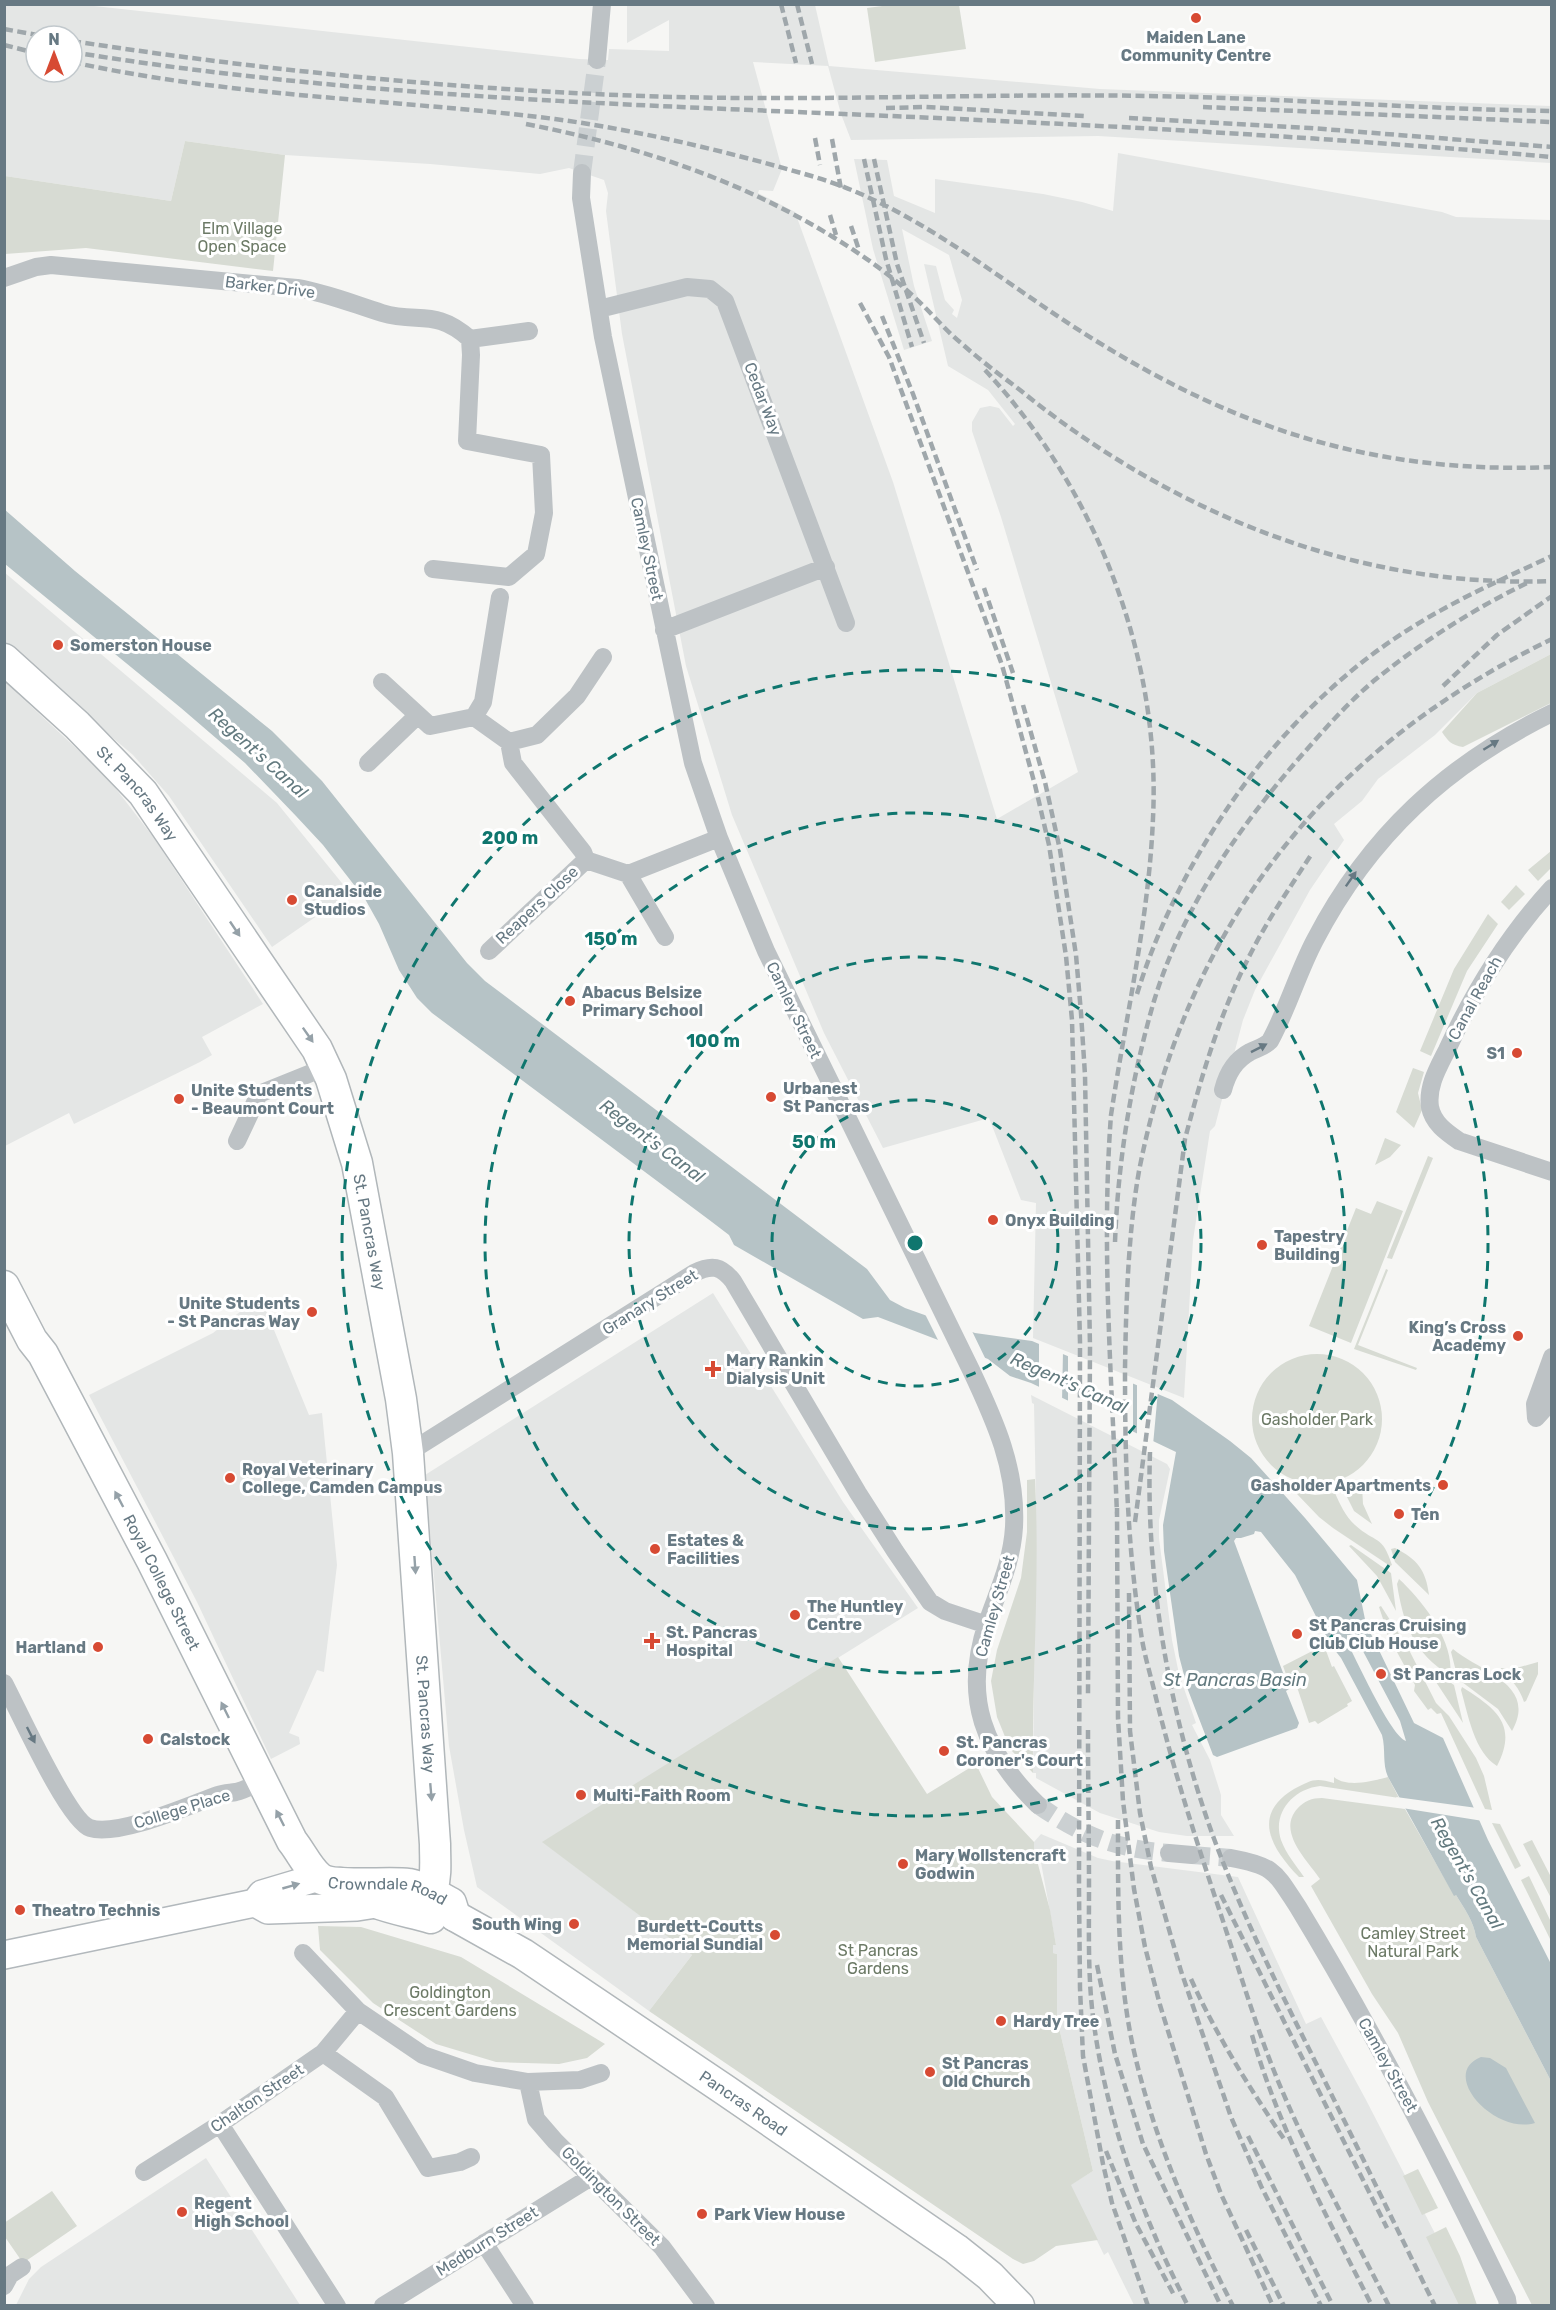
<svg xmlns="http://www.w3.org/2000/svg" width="1556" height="2310" viewBox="0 0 1556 2310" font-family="Rubik,sans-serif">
  <rect width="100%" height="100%" fill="#f6f6f4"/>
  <path fill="#e4e6e5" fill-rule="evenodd" d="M4 5H85L579 59 608 60 609 49 669 51V20L627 43V5H815L829 66 1100 89 1551 106V163L1098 136 851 140 841 114 828 66 753 62 782 169 773 191 759 190 758 193 795 212 893 482 997 819 1078 772 1001 517 972 431V422L980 408 990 406 999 408 1013 426 1015 424 988 390 948 366 924 264 936 266 945 300 954 310 952 314 957 318 962 300 949 255 902 229 914 286 932 341 904 350 873 249 854 159 887 160 894 196 935 213V179L1043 194 1082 202 1113 211 1118 153 1442 212 1456 217 1551 220V654L1477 693 1435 735 1378 779 1362 801 1334 824 1344 840 1310 890 1255 990 1243 1020 1215 1126 1210 1131 1193 1240 1184 1398 1033 1338 1036 1203 1021 1200 989 1118 883 1148 824 1033 732 815 686 666 622 334 606 211 608 193 604 180 569 168 540 174 430 164 285 155 185 141 171 201 5 176ZM36 36H72V72H36Z
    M4 572 277 803 350 893 272 947 169 796 133 755 54 688 5 642Z
    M5 682 106 776 154 838 263 1004 202 1037 212 1055 200 1062 74 1124 69 1113 5 1146Z
    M713 1293 843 1502 918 1608 543 1842 692 1955 649 2011 477 1887 464 1830 449 1746 425 1475Z
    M260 1296 309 1415 322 1413 337 1565 324 1672 317 1670 289 1733 299 1737 300 1744 271 1759 197 1602 89 1395 213 1333Z
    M1031 1395 1167 1464 1170 1469 1159 1520V1538L1172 1640 1179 1674 1196 1723 1192 1725 1210 1760 1221 1795V1815L1234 1836H1187L1159 1832 1100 1813 1036 1778V1773H1033L1036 1503 1034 1404 1032 1403Z
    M1041 1834 1098 1858 1112 1861 1238 1877 1306 2024 1321 2017 1365 2098 1472 2305H1134L1108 2252 1104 2255 1070 2185 1093 2171 1057 2019V1954L1053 1953V1945H1056L1040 1857 1038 1856V1850L1034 1849V1842Z
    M206 2158 300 2305H16L29 2279 41 2267Z"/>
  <path fill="#d7dbd3" d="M890 5H959L966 49 875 62 867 8Z
    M185 141 285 155 273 271 86 248 5 254V176L171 201Z
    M1551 654V703L1463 747C1451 745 1448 741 1442 732L1477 693Z
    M1551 851V868L1538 881 1528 870Z
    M1516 885 1525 894 1509 910 1501 902Z
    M1488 914 1498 924 1467 971 1431 1056 1420 1051 1454 969Z
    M1413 1068 1424 1072 1418 1093 1422 1110 1414 1128 1396 1112Z
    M1385 1138 1401 1145 1390 1157 1375 1165Z
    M1428 1156 1433 1158 1392 1259 1387 1258Z
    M1377 1201 1403 1211 1351 1343 1309 1326 1356 1208 1371 1214Z
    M1386 1269 1388 1270 1358 1345 1417 1368 1416 1370 1354 1349Z
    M1252 1419a65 65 0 1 1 130 0a65 65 0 1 1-130 0Z
    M1035 1479C1040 1577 1032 1675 1033 1773L1010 1749 997 1717 991 1681 997 1650 1021 1578 1027 1532V1480Z
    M1358 1483 1362 1486 1363 1504 1372 1524 1354 1511 1344 1491 1345 1488Z
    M1298 1492 1315 1495 1335 1493C1340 1504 1345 1516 1355 1525 1376 1544 1382 1534 1392 1565L1390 1566 1333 1528 1319 1517 1297 1494Z
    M1351 1545 1391 1573 1396 1611 1377 1576 1349 1546Z
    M1395 1548C1417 1559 1426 1570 1429 1595L1395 1562 1391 1549Z
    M1399 1579C1422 1600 1455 1642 1450 1675 1414 1654 1403 1623 1397 1584Z
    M1381 1606 1408 1648 1436 1703 1449 1716 1476 1758 1484 1776 1492 1810 1485 1809 1441 1713 1437 1714 1431 1708 1428 1710 1414 1691 1415 1685 1380 1621 1383 1619 1379 1607Z
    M1324 1645 1332 1667 1334 1666 1352 1701 1347 1704 1348 1706 1318 1724 1315 1721 1309 1723 1297 1687 1291 1688 1283 1666Z
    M1453 1649C1480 1672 1538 1684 1512 1731L1498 1709 1458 1679 1451 1652Z
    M838 1657 927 1794 976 1764 992 1797 1034 1842V1849L1050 1910 1056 1945H1053V1953L1057 1954V2019L1093 2171 1071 2185 1098 2240 1056 2246 1034 2261 1023 2264 1013 2259 649 2011 692 1955 542 1842Z
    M1538 1662V1674L1526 1701 1524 1702C1520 1689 1511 1678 1500 1671L1501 1668 1513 1669Z
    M1434 1671 1454 1685 1463 1723 1432 1676Z
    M1462 1687C1497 1709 1518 1725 1497 1766 1474 1752 1468 1714 1461 1690Z
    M1334 1777C1347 1788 1373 1781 1388 1777L1399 1798 1320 1786C1293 1789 1272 1813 1281 1840 1286 1854 1296 1865 1304 1877H1299C1271 1848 1251 1815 1294 1789 1311 1780 1315 1777 1334 1783Z
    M1322 1798 1405 1809 1454 1895H1456C1464 1908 1474 1922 1476 1937L1551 2081V2305H1532L1428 2102 1398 2033 1372 1994 1311 1886 1320 1879C1307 1860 1277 1832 1297 1809 1304 1801 1312 1798 1322 1798Z
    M1492 1823 1500 1824 1521 1866 1515 1869Z
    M1532 1840 1551 1877V1898L1523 1844Z
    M1529 1876 1551 1922V1941L1521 1880Z
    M318 1926 361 1927 461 1957 605 2044 587 2058 559 2064 496 2062 436 2044 373 2003 320 1950Z
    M1418 2169 1438 2208 1422 2215 1403 2176Z
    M52 2191 77 2226 23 2263 5 2237 4 2223Z
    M1446 2227 1460 2256 1477 2305H1459L1426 2237Z"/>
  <path fill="#b6c3c6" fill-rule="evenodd" d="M4 509 75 571 272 731 322 781 467 963 485 981 867 1269 890 1300 905 1308 975 1333 1032 1341 1172 1400 1230 1441 1251 1458 1305 1518 1357 1580 1368 1634H1371L1377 1646 1414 1723 1443 1738 1488 1840 1551 1964V2081L1476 1937C1474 1922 1464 1908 1456 1895L1454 1896 1388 1777C1382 1763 1386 1750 1382 1735L1341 1658 1330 1644 1295 1575 1261 1532 1255 1531 1254 1534 1241 1538H1236L1234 1541 1289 1689 1286 1691 1299 1723 1297 1728 1217 1757 1213 1755 1188 1690 1179 1656 1164 1551 1163 1525 1176 1452 1031 1383 1010 1376 988 1359 878 1317 863 1319 734 1245 729 1235 712 1222 432 1013 417 998 399 970 379 924 365 899 323 845 296 816 245 763 181 708 5 564ZM1347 1635H1353L1356 1638 1400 1721 1406 1741C1391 1736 1357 1661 1347 1642Z
    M1481 2057 1490 2058 1506 2068 1535 2123C1495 2135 1438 2074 1481 2057Z"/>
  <path fill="#f6f6f4" d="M924 1312 971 1329 987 1362 940 1344Z
    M1039 1341 1063 1351 1062 1402 1039 1390Z
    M1068 1353 1133 1380V1435L1068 1404Z
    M1137 1382 1158 1391 1153 1445 1137 1437Z
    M1396 1797 1477 1808 1483 1821 1402 1808Z"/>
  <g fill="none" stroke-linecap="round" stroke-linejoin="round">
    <path stroke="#cbd0d2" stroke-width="18" stroke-dasharray="18 9" stroke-linecap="butt" d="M582 173 597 60
      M1038 1805C1083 1836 1113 1848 1169 1853
      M1192 1855 1231 1858"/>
    <g stroke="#b2b8bc" stroke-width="30">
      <path id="secondary" d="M255 1903 262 1894 319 1877
        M4 1955 255 1903 268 1910 357 1907 376 1904"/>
    </g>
    <g stroke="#b1b7ba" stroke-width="33">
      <g id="primary">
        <path id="s1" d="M4 659 77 725 143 793 317 1049 331 1079 357 1163 401 1399 408 1453 435 1844C435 1873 440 1896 411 1912"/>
        <path id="s2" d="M4 1286 32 1340 43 1354 152 1561 292 1841C301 1852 309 1870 320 1878 334 1888 388 1881 409 1884 424 1887 438 1896 451 1903L455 1916"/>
        <path d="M340 1883C370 1906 395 1908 431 1918"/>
        <path id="s3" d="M455 1916 523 1954 725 2090 956 2249 990 2276 1019 2306"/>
      </g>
    </g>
    <path stroke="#bdc2c5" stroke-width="18" d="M597 60 602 4
      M582 173 581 198 603 337 693 763 719 838 766 951 971 1370C995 1421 1017 1469 1014 1527 1012 1562 998 1591 987 1623 962 1698 984 1752 1038 1805
      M4 278 36 267 51 265 297 288C327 293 353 304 382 313 419 324 435 308 470 339L529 331
      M599 309 687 287 710 289 725 301 846 623
      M433 569 509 577 536 554 544 513 541 455 467 441 471 355 470 339
      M664 630 826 567
      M382 682 430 726 474 717 509 742 537 735 577 696 603 657
      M474 717 483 702 500 597
      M509 742 513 763 583 852 586 860 628 874 719 838
      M368 763 418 715
      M628 874 665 937
      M1552 888C1507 937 1474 991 1447 1050 1438 1068 1427 1086 1430 1107 1433 1123 1446 1132 1459 1141L1552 1172
      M489 951 586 860
      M1223 1090C1227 1074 1235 1060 1250 1052 1258 1048 1264 1047 1270 1041 1288 1008 1298 972 1315 940 1369 836 1447 764 1552 713
      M237 1141 259 1094 326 1067
      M1552 1357 1535 1404 1536 1418 1545 1408 1552 1390
      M408 1453 694 1273C712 1264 721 1266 733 1281L858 1493 895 1551 930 1602 945 1611 987 1625
      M4 1683C18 1709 68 1821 90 1828 118 1837 190 1805 218 1795 224 1793 230 1793 236 1792 245 1790 253 1785 261 1781
      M1169 1853 1192 1855
      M1231 1858C1275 1866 1275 1872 1298 1907 1375 2034 1443 2166 1507 2299L1508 2306
      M303 1953 358 2011 423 2055 475 2073 528 2082 580 2080 601 2073
      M323 2053 385 2097 428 2168 460 2162 471 2157
      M528 2082 536 2119 555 2141 662 2247 706 2306
      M220 2124 337 2306
      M144 2172 220 2124 323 2053 358 2011
      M484 2243 525 2306
      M4 2286 10 2275 22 2267
      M383 2306 591 2177"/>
    <use href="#secondary" stroke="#fff" stroke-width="27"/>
    <use href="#primary" stroke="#fff" stroke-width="30"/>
    <path stroke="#9fa7ab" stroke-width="4.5" stroke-dasharray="9 4.5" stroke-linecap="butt" d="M781 4 796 63
      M797 4 812 64
      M4 29 43 36
      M72 41C261 70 451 89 643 96 811 102 981 93 1149 96 1283 98 1417 109 1552 111
      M4 45 36 53
      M72 52C328 94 586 103 844 114 1081 124 1316 136 1552 157
      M72 62C230 97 394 99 555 119 643 131 729 152 815 177 905 204 981 265 1059 317 1215 421 1361 475 1552 467
      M1203 107 1552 122
      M886 108 926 107 1084 116
      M1129 118 1310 128 1552 147
      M526 124C634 145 739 179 833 237 861 254 888 273 912 295 929 310 944 329 961 343 980 360 1000 375 1020 390 1170 512 1356 589 1552 581
      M815 138 820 165
      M832 139 841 189
      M864 159 886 259 912 347
      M874 159 897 264 924 343
      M830 215 836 235
      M851 226 859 250
      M860 303 889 357 1002 665 1035 785 1049 845 1066 956 1072 1020 1080 1342 1079 1889 1080 1988 1083 2056 1103 2164 1112 2203 1148 2306
      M882 316 913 394 977 570
      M985 370C1095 488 1161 656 1153 818 1149 917 1126 1016 1111 1115 1101 1248 1112 1381 1117 1515
      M984 588 1013 673
      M1443 686 1497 635 1552 596
      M1023 705 1045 782 1060 850 1076 955 1081 1013 1085 1075 1090 1347 1088 1694
      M1137 994C1179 857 1275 719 1394 639 1444 605 1498 581 1552 556
      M1115 1242C1118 1161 1131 1080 1154 1001 1183 905 1243 821 1309 747 1330 723 1351 700 1376 679 1422 642 1475 608 1529 582
      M1150 1452C1145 1592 1175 1747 1229 1877 1253 1936 1281 1993 1310 2051 1352 2136 1393 2221 1435 2306
      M1117 1508 1118 1718 1123 1801 1134 1889 1145 1947 1160 2005 1206 2154 1221 2194 1273 2306
      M1135 1522 1185 1139C1202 1074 1221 1009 1253 949 1270 916 1291 886 1311 855
      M1129 1593 1130 1731 1140 1813 1151 1867 1181 1971 1231 2117 1261 2186 1321 2306
      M1088 1730C1088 1783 1089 1837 1089 1890 1089 1929 1088 1969 1092 2008 1103 2110 1141 2215 1188 2306
      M1118 1820C1118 1895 1117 1973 1133 2047 1153 2137 1191 2224 1233 2306
      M1221 1895 1387 2228
      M1097 1965 1115 2054 1143 2144 1221 2306
      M1191 1979C1217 2037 1251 2090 1286 2142
      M1252 2035C1279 2130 1328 2218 1372 2306
      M1248 2136 1333 2306
      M1106 2151 1136 2224 1174 2295
      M1246 2230 1284 2306
      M1389 2306C1351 2230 1308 2155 1276 2076 1255 2024 1239 1969 1221 1915 1197 1843 1174 1772 1156 1698 1151 1676 1144 1655 1141 1633 1127 1546 1125 1457 1125 1369 1126 1306 1128 1233 1139 1171 1187 924 1327 748 1552 639"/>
  </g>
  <defs><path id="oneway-solid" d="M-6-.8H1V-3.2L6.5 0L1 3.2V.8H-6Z" transform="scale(1.5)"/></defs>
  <g fill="#677983">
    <use href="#oneway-solid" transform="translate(1491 745) rotate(-32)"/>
    <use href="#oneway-solid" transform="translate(1351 879) rotate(-55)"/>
    <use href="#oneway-solid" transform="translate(1259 1048) rotate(-27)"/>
    <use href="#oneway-solid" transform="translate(31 1735) rotate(63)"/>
  </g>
  <g fill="#95a1a8">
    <use href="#oneway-solid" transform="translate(235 929) rotate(56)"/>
    <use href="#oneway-solid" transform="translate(308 1035) rotate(55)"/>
    <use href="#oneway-solid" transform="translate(119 1499) rotate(-118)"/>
    <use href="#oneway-solid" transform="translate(415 1565) rotate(86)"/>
    <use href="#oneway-solid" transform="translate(225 1710) rotate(-116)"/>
    <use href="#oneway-solid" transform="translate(431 1792) rotate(85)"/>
    <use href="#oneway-solid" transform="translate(280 1818) rotate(-117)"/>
    <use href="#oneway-solid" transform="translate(291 1886) rotate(-16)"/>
  </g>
  <g fill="none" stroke="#0f766e" stroke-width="3" stroke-dasharray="10 8">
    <circle cx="915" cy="1243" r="143"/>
    <circle cx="915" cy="1243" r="286"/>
    <circle cx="915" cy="1243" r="430"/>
    <circle cx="915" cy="1243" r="573"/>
  </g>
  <g fill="#d74a33" stroke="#fff" stroke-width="2">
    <circle cx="1196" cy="18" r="6"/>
    <circle cx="58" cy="645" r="6"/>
    <circle cx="292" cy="900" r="6"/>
    <circle cx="570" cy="1001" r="6"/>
    <circle cx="1517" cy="1053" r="6"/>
    <circle cx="771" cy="1097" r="6"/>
    <circle cx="179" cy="1099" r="6"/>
    <circle cx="993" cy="1220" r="6"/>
    <circle cx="1262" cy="1245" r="6"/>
    <circle cx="312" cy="1312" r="6"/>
    <circle cx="1518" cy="1336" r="6"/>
    <path d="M710 1360h6v6h6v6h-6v6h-6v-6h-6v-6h6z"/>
    <circle cx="230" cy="1478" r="6"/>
    <circle cx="1443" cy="1485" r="6"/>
    <circle cx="1399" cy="1514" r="6"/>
    <circle cx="655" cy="1549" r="6"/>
    <circle cx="795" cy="1615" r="6"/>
    <circle cx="1297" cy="1634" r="6"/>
    <path d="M649 1632h6v6h6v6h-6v6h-6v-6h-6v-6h6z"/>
    <circle cx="98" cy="1647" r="6"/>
    <circle cx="1381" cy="1674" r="6"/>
    <circle cx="148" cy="1739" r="6"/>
    <circle cx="944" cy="1751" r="6"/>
    <circle cx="581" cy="1795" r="6"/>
    <circle cx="903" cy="1864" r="6"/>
    <circle cx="20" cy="1910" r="6"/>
    <circle cx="574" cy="1924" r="6"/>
    <circle cx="775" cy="1935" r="6"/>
    <circle cx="1001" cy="2021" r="6"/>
    <circle cx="930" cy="2072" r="6"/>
    <circle cx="182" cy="2212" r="6"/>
    <circle cx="702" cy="2214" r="6"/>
  </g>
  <g text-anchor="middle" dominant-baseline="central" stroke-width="6" stroke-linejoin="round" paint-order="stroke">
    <g font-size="16" font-weight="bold" fill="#677983" stroke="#fff" text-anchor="start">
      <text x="1196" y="37" text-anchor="middle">Maiden Lane<tspan x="1196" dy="18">Community Centre</tspan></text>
      <text x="70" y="645">Somerston House</text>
      <text x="304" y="891">Canalside<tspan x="304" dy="18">Studios</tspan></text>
      <text x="582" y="992">Abacus Belsize<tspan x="582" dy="18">Primary School</tspan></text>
      <text x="1505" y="1053" text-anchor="end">S1</text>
      <text x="783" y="1088">Urbanest<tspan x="783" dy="18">St Pancras</tspan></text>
      <text x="191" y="1090">Unite Students<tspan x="191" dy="18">- Beaumont Court</tspan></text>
      <text x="1005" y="1220">Onyx Building</text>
      <text x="1274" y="1236">Tapestry<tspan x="1274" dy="18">Building</tspan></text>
      <text x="300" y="1303" text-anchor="end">Unite Students<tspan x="300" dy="18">- St Pancras Way</tspan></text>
      <text x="1506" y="1327" text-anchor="end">King’s Cross<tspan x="1506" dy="18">Academy</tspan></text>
      <text x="726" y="1360">Mary Rankin<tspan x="726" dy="18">Dialysis Unit</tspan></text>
      <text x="242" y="1469">Royal Veterinary<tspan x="242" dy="18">College, Camden Campus</tspan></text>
      <text x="1431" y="1485" text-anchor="end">Gasholder Apartments</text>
      <text x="1411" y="1514">Ten</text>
      <text x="667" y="1540">Estates &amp;<tspan x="667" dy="18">Facilities</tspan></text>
      <text x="807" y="1606">The Huntley<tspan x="807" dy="18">Centre</tspan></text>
      <text x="1309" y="1625">St Pancras Cruising<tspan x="1309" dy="18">Club Club House</tspan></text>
      <text x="666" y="1632">St. Pancras<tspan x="666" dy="18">Hospital</tspan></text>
      <text x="86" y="1647" text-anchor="end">Hartland</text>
      <text x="1393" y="1674">St Pancras Lock</text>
      <text x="160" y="1739">Calstock</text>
      <text x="956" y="1742">St. Pancras<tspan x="956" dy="18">Coroner's Court</tspan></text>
      <text x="593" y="1795">Multi-Faith Room</text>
      <text x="915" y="1855">Mary Wollstencraft<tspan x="915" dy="18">Godwin</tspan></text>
      <text x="32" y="1910">Theatro Technis</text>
      <text x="562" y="1924" text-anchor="end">South Wing</text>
      <text x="763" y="1926" text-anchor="end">Burdett-Coutts<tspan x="763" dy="18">Memorial Sundial</tspan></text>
      <text x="1013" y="2021">Hardy Tree</text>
      <text x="942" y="2063">St Pancras<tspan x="942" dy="18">Old Church</tspan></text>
      <text x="194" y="2203">Regent<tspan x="194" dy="18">High School</tspan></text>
      <text x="714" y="2214">Park View House</text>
    </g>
    <g font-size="16" fill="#6c7a66" stroke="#fff">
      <text x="242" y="228">Elm Village<tspan x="242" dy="18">Open Space</tspan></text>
      <text x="1317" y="1419">Gasholder Park</text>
      <text x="1413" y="1933">Camley Street<tspan x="1413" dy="18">Natural Park</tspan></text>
      <text x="878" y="1950">St Pancras<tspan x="878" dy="18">Gardens</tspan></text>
      <text x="450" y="1992">Goldington<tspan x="450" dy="18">Crescent Gardens</tspan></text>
    </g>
    <g font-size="16" fill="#677983" stroke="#fff">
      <text transform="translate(270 287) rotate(7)">Barker Drive</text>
      <text transform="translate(763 399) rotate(69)">Cedar Way</text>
      <text transform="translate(647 549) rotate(78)">Camley Street</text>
      <text stroke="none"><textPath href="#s1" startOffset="190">St. Pancras Way</textPath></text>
      <text transform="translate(537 905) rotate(-43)">Reapers Close</text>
      <text transform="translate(1475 998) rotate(-61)">Canal Reach</text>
      <text transform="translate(794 1010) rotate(64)">Camley Street</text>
      <text stroke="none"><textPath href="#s1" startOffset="694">St. Pancras Way</textPath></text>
      <text transform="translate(650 1302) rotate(-32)">Granary Street</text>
      <text stroke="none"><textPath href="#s2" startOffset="336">Royal College Street</textPath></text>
      <text transform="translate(995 1606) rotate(-74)">Camley Street</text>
      <text stroke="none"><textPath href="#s1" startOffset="1180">St. Pancras Way</textPath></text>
      <text transform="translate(182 1809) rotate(-17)">College Place</text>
      <text stroke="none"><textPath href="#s2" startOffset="742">Crowndale Road</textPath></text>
      <text transform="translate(1388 2065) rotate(61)">Camley Street</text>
      <text transform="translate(257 2098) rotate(-34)">Chalton Street</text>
      <text stroke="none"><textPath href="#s3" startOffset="344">Pancras Road</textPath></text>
      <text transform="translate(611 2196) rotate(45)">Goldington Street</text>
      <text transform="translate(487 2241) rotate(-32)">Medburn Street</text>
    </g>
    <g font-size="18" font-style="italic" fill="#637a7f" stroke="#fff">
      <text transform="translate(258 753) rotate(42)">Regent's Canal</text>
      <text transform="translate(652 1141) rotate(37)">Regent's Canal</text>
      <text transform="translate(1069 1383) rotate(24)">Regent's Canal</text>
      <text x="1235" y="1680">St Pancras Basin</text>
      <text transform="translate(1467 1873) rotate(60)">Regent's Canal</text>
    </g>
  </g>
  <circle cx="915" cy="1243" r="9" fill="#0f766e" stroke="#fff" stroke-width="3"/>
  <g font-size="18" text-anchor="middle" font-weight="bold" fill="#0f766e" stroke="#fff" stroke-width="6" stroke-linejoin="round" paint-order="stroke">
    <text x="510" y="844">200 m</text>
    <text x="611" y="945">150 m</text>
    <text x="713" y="1047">100 m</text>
    <text x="814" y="1148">50 m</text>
  </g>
  <rect width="1556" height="2310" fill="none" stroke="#677983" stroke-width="12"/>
  <g transform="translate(54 54)"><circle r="28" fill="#ffffff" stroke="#c2c9cd" stroke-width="1.5"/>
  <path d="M0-4.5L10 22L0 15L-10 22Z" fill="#d74a33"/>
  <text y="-9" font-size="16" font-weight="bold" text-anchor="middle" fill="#677983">N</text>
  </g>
</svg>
